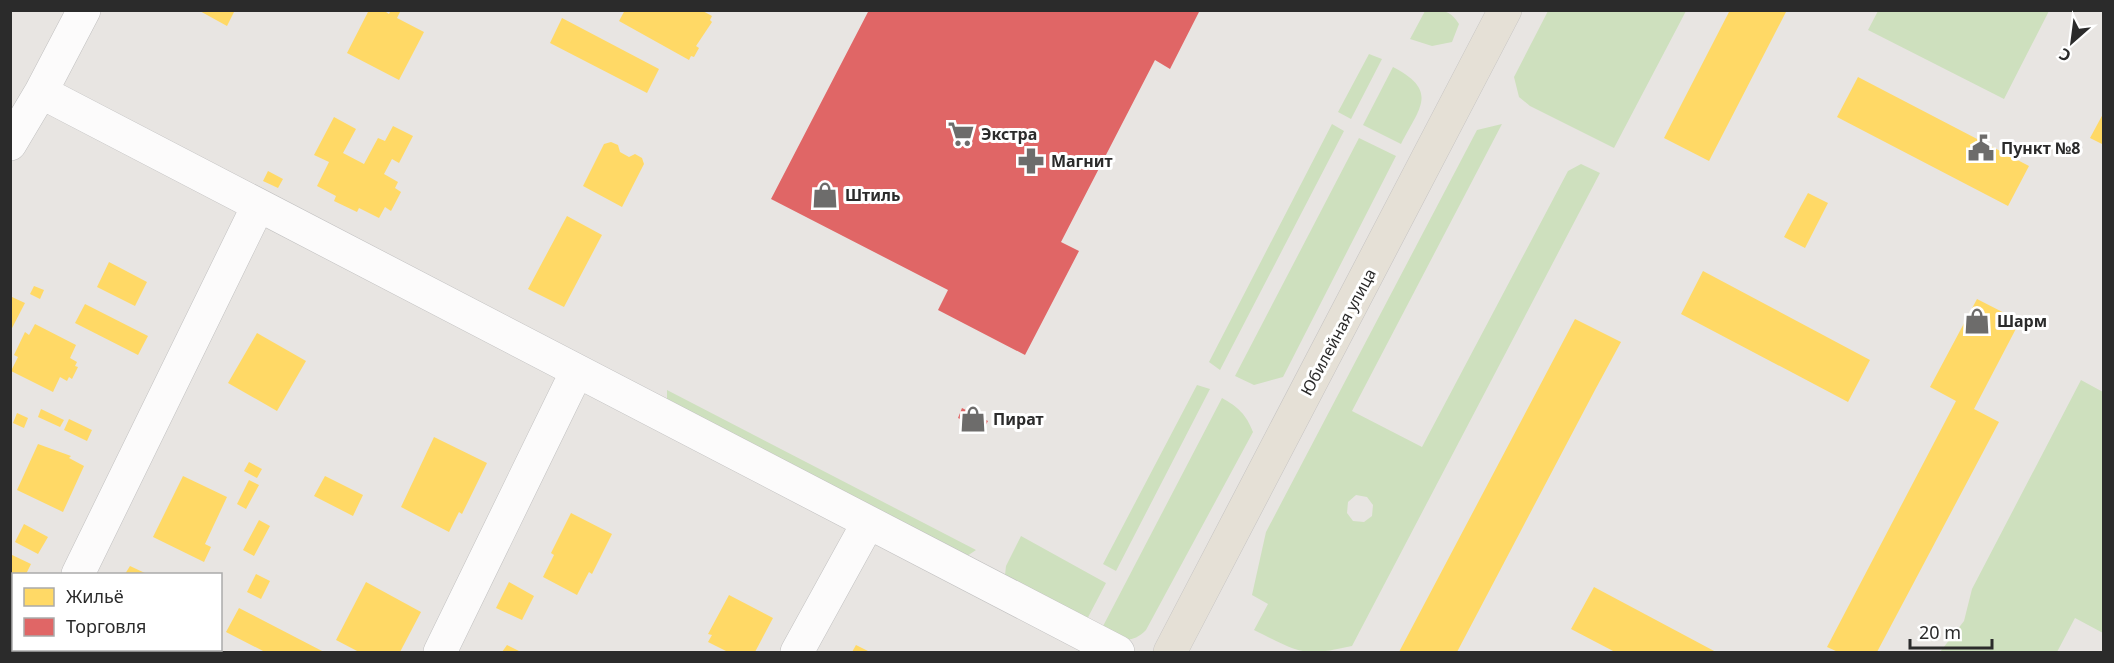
<svg xmlns="http://www.w3.org/2000/svg" width="2114" height="663" viewBox="0 0 2114 663" font-family="'Noto Sans',sans-serif">
  <rect width="100%" height="100%" fill="#e8e5e2"/>
  <path fill="#cee0be" fill-rule="evenodd" d="M1425 11C1441 10 1450 9 1459 24L1452 42 1432 46 1410 39Z
    M1548 11H1686L1614 148 1530 106 1519 97 1514 77Z
    M1878 11V10L2049 11 2004 99 1868 30Z
    M1369 54 1382 59 1351 119 1338 112Z
    M1393 67C1439 91 1420 107 1401 144L1363 125Z
    M1332 124 1344 131 1220 370 1209 362Z
    M1502 124 1352 411 1422 447 1568 171 1581 164 1600 173 1352 646C1302 657 1300 653 1254 630L1268 604 1252 595 1266 532 1477 130ZM1356 495 1367 497 1373 505 1372 516 1364 522 1353 521 1347 513 1348 502Z
    M1359 138 1396 156 1283 377 1254 385 1235 376Z
    M2081 380 2103 392V633L2075 618 2057 652H1940L1964 621 1972 589Z
    M1197 385 1210 389 1116 571 1103 564Z
    M667 390 976 550 961 560 667 407Z
    M1222 398C1238 407 1246 414 1253 432L1146 630C1130 646 1119 639 1101 630Z
    M1021 536 1106 583 1085 623 1005 575 1006 566Z"/>
  <path fill="#ffd966" d="M198 10H235L227 26Z
    M369 10H383L389 14 391 10H401L397 18 424 32 399 80 347 53Z
    M625 10H701L712 16 710 20 712 22 696 46 699 48 694 57 691 56 689 60 619 21Z
    M1730 10H1787L1709 161 1664 138Z
    M562 18 659 69 647 93 550 43Z
    M1858 77 2029 166 2008 206 1837 117Z
    M2104 112V145L2090 138Z
    M334 117 356 129 343 153 364 164 378 138 385 141 393 126 413 136 399 163 392 159 384 174 398 182 395 188 401 192 391 211 385 207 379 218 359 208 357 212 334 201 336 196 317 186 329 162 314 155Z
    M611 142 618 145 620 152 629 157 635 154 642 158 644 164 622 207 583 186 604 144Z
    M268 171 283 179 278 188 263 181Z
    M1808 193 1828 203 1805 248 1784 237Z
    M567 216 602 235 564 307 528 289Z
    M109 262 147 282 135 306 97 287Z
    M1703 271 1870 360 1848 402 1681 314Z
    M34 286 44 290 40 299 30 294Z
    M12 297 25 303 10 332V301Z
    M1977 299 2020 321 1974 409 1999 422 1877 652H1838L1827 647 1956 401 1930 387Z
    M85 304 148 336 138 355 75 323Z
    M1575 319 1621 342 1595 390 1457 652H1399Z
    M35 324 76 345 70 358 77 362 75 366 78 367 72 379 69 377 67 381 60 377 53 392 11 371 18 357 14 355 25 332 29 335Z
    M257 333 306 361 277 411 228 383Z
    M41 409 64 420 60 427 38 417Z
    M17 413 28 418 24 428 13 423Z
    M69 419 92 430 87 441 64 430Z
    M434 437 487 463 462 514 459 512 449 532 401 507Z
    M38 444 71 456 69 458 84 466 63 512 17 490Z
    M249 462 262 469 257 478 244 471Z
    M183 476 227 497 205 544 211 547 204 562 153 537Z
    M325 476 363 495 353 516 314 496Z
    M249 480 259 485 246 509 237 504Z
    M571 513 612 534 592 574 589 572 577 595 543 577 554 555 551 553Z
    M259 520 270 526 254 556 243 550Z
    M24 524 48 537 38 554 15 542Z
    M10 554 31 564 26 574H14V624L10 622Z
    M130 566 147 574H125Z
    M256 574 270 581 261 599 247 592Z
    M366 582 421 612 400 652H359L336 640Z
    M509 582 534 596 522 620 496 608Z
    M1594 587 1716 652H1615L1571 629Z
    M729 595 773 618 755 652H728L708 642 712 635 708 634Z
    M239 608 324 652H265L226 632Z
    M507 645 521 652H502Z
    M856 645 870 652H852Z"/>
  <path fill="#e06666" d="M869 10H1200L1170 69 1155 60 1061 242 1079 251 1025 355 938 310 948 290 771 199Z
    M962 408 988 421 983 430 958 418Z"/>
  <g fill="none" stroke-linecap="round" stroke-linejoin="round">
    <g stroke="#c1c0c0" stroke-width="34">
      <path id="minor" d="M41 92 1118 652
        M10 144 41 92 84 10
        M78 574 258 206
        M40 652 42 650
        M440 652 577 371
        M797 652 868 523"/>
    </g>
    <g stroke="#c5c3c2" stroke-width="34">
      <path id="major" d="M1170 652 1505 10"/>
    </g>
    <use href="#minor" stroke="#fcfbfb" stroke-width="33"/>
    <use href="#major" stroke="#e5e0d6" stroke-width="33"/>
  </g>
  <defs>
    <g id="supermarket-bare" transform="scale(2.07)"><path d="M-6-5.5h2.5l.6 2H6L4.5 2H-2.5L-4.4-4H-6ZM-1.5 3.2a1.3 1.3 0 1 0 .1 0ZM3 3.2a1.3 1.3 0 1 0 .1 0Z" fill="#6d6c6b" stroke="#fff" stroke-width="2.5" paint-order="stroke"/></g>
    <g id="civic-bare" transform="scale(2.07)"><path d="M-.6-6.5H3V-4.5H.6V-3L4-1V1h2V6H-6V1h2V-1L-.6-3ZM-1.2 2.5V6h2.4V2.5Z" fill="#6d6c6b" stroke="#fff" stroke-width="2.5" paint-order="stroke"/></g>
    <g id="pharmacy-bare" transform="scale(2.07)"><path d="M-2-6h4v4h4v4h-4v4h-4v-4h-4v-4h4Z" fill="#6d6c6b" stroke="#fff" stroke-width="2.5" paint-order="stroke"/></g>
    <g id="shop-bare" transform="scale(2.07)"><path d="M-5-2.5h2.3a2.7 3.5 0 0 1 5.4 0H5L5.5 6h-11ZM-1.5-2.5h3a1.5 2.3 0 0 0-3 0Z" fill="#6d6c6b" stroke="#fff" stroke-width="2.5" paint-order="stroke"/></g>
  </defs>
  <g fill-rule="evenodd">
    <use href="#supermarket-bare" x="961" y="134"/>
    <use href="#civic-bare" x="1981" y="148"/>
    <use href="#pharmacy-bare" x="1031" y="161"/>
    <use href="#shop-bare" x="825" y="195"/>
    <use href="#shop-bare" x="1977" y="321"/>
    <use href="#shop-bare" x="973" y="419"/>
  </g>
  <g text-anchor="middle" dominant-baseline="central" stroke-width="6" stroke-linejoin="round" paint-order="stroke">
    <g font-size="16" font-weight="bold" fill="#2b2b2b" stroke="#fff" text-anchor="start">
      <text x="981" y="134">Экстра</text>
      <text x="2001" y="148">Пункт №8</text>
      <text x="1051" y="161">Магнит</text>
      <text x="845" y="195">Штиль</text>
      <text x="1997" y="321">Шарм</text>
      <text x="993" y="419">Пират</text>
    </g>
    <g font-size="16" fill="#2b2b2b" stroke="#fff">
      <text transform="translate(1338 332) rotate(-62)">Юбилейная улица</text>
    </g>
  </g>
  <rect width="2114" height="663" fill="none" stroke="#2b2b2b" stroke-width="24"/>
  <rect x="12" y="573" width="210" height="78" fill="#ffffff" stroke="#aaaaaa" stroke-width="1.5"/>
  <rect x="24" y="588" width="30" height="18" fill="#ffd966" stroke="#aaaaaa" stroke-width="1.5"/>
  <text x="66" y="603" font-size="18" fill="#2b2b2b">Жильё</text>
  <rect x="24" y="618" width="30" height="18" fill="#e06666" stroke="#aaaaaa" stroke-width="1.5"/>
  <text x="66" y="633" font-size="18" fill="#2b2b2b">Торговля</text>
  <g transform="translate(2072 42) rotate(208)" stroke="#ffffff" stroke-width="4.5" paint-order="stroke">
  <path d="M0-4.5L10 22L0 15L-10 22Z" fill="#2b2b2b"/>
  <text y="-9" font-size="16" font-weight="bold" text-anchor="middle" fill="#2b2b2b">С</text>
  </g>
  <path d="M1910 639v9h82v-9" fill="none" stroke="#2b2b2b" stroke-width="3"/>
  <text x="1919" y="639" font-size="18" fill="#2b2b2b" stroke="#ffffff" stroke-width="4.5" paint-order="stroke">20 m</text>
</svg>
